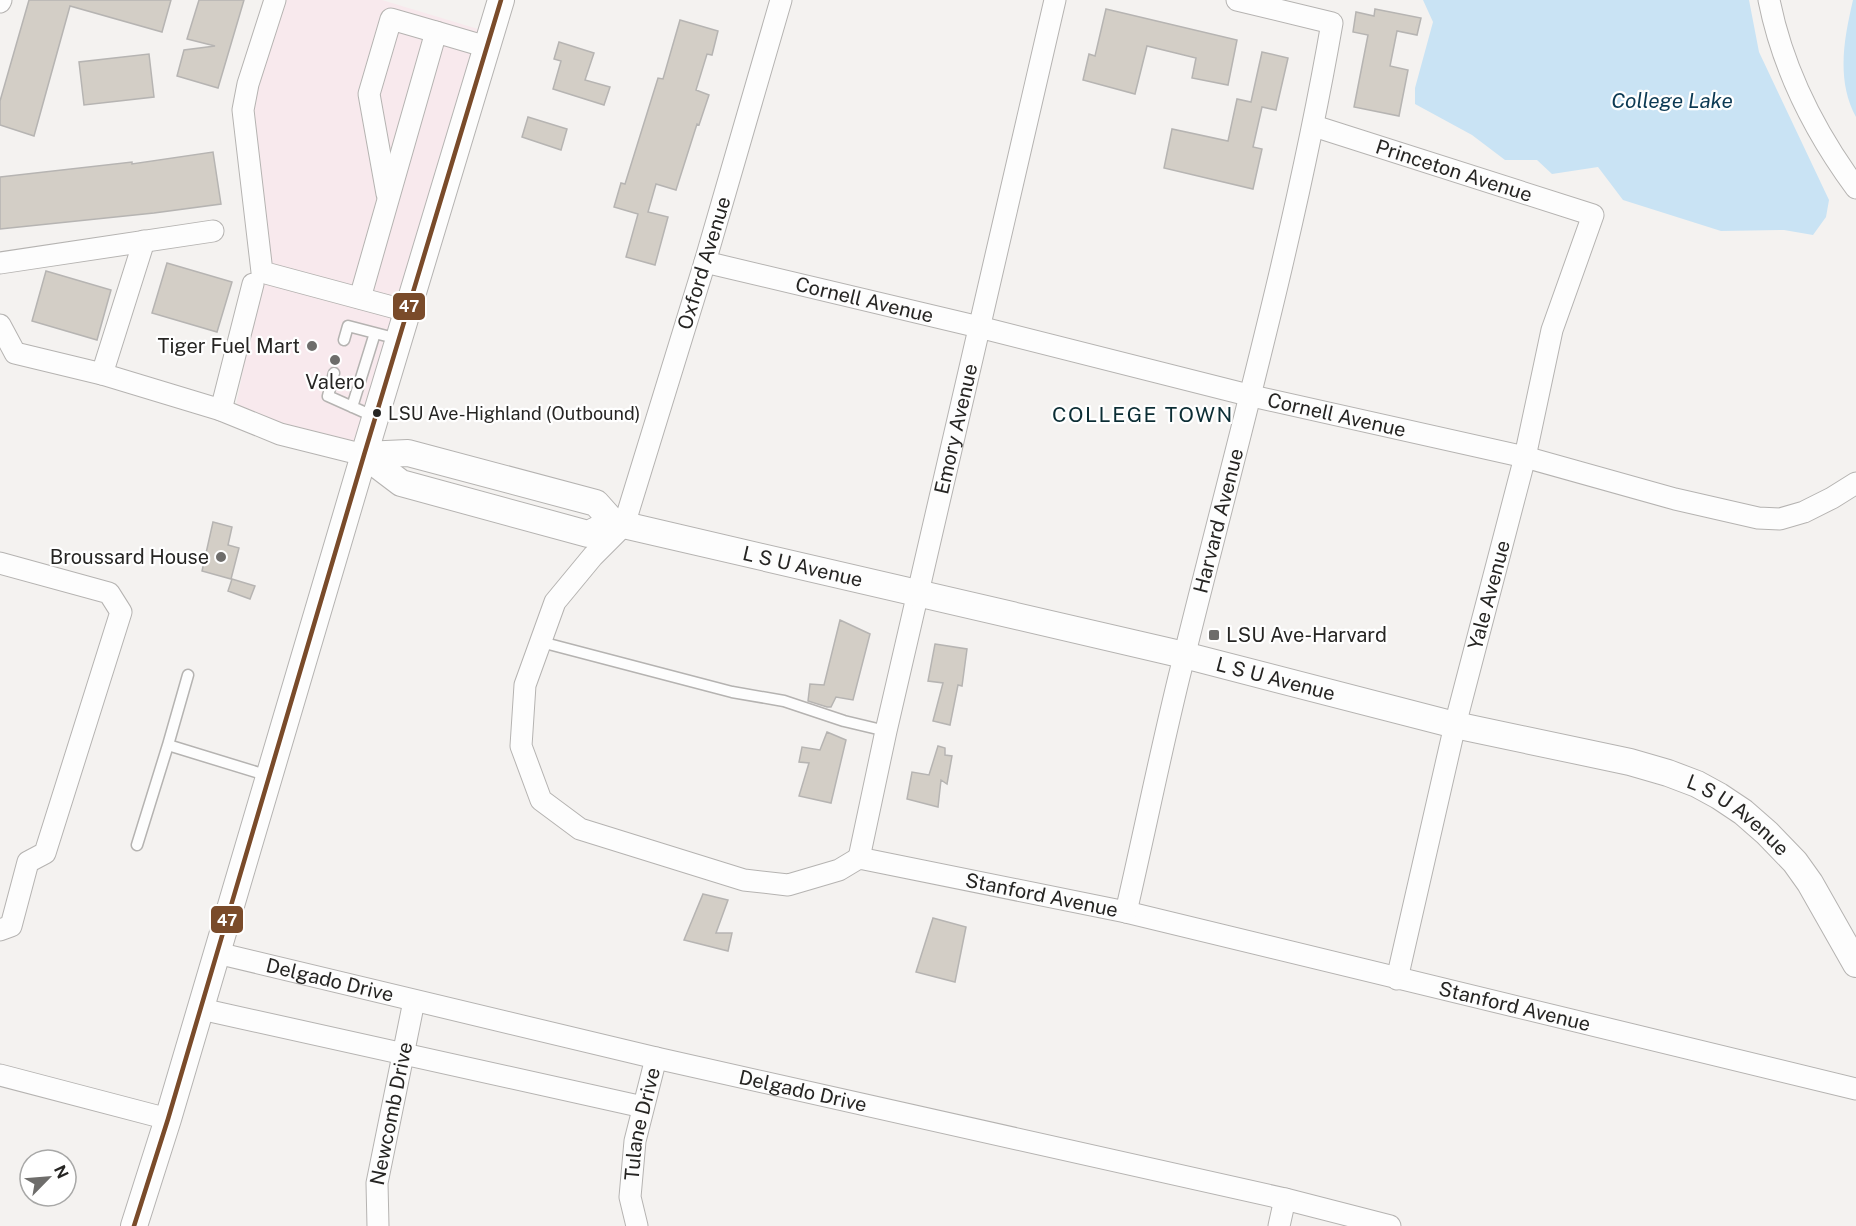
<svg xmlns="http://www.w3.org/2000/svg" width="1856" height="1226" viewBox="0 0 1856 1226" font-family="'Public Sans',sans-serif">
  <rect width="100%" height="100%" fill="#f4f2f0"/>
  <path fill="#f8e9ed" d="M286 0H382L478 29 351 451 235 411 262 272 243 110Z"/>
  <path fill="#c9e3f4" d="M1423 0H1749L1759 52 1829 200 1826 217 1813 235 1784 230 1721 231 1623 200 1598 167 1552 174 1537 160H1505L1472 135 1415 104V88L1433 22Z
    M1853 0H1856V117C1836 80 1844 39 1853 0Z"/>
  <path fill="#d3cec6" stroke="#b6b4b2" stroke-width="1.5" d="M29 0H171L162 32 70 6 34 136 0 125V101Z
    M199 0H244L218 88 177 76 184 50 215 46 187 39Z
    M1106 9 1237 40 1228 85 1192 78 1196 58 1147 46 1135 94 1083 80 1089 54 1095 56Z
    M1375 9 1421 18 1417 35 1397 31 1390 66 1408 70 1399 116 1354 107 1368 35 1353 32 1356 12 1374 16Z
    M680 20 718 31 712 55 707 54 696 90 709 95 699 125 697 124 676 190 656 184 648 212 668 217 655 265 626 257 638 214 614 207 621 183 625 184 658 78 663 79Z
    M559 42 594 53 585 80 610 87 604 105 553 89 561 61 554 59Z
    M1262 52 1288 58 1276 110 1262 107 1253 147 1262 149 1253 189 1164 168 1172 129 1228 141 1237 99 1251 102Z
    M149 54 154 97 84 105 79 62Z
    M528 117 567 129 561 150 522 137Z
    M213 152 221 204 154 213 0 229V177L132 162V164Z
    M167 263 232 282 217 332 152 313Z
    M46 271 111 290 97 340 32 321Z
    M213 522 232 527 228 545 239 548 231 579 202 571Z
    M232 579 255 586 250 599 228 591Z
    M840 620 870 634 853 700 836 697 831 707H827L808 701 810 684 824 685Z
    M935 644 967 649 962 686 958 685 950 725 933 721 943 683 928 681Z
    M827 732 846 740 831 803 799 796 809 763 799 762 802 747 820 750Z
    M938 746 945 748V755L952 756 947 784 941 780 938 807 907 799 912 772 929 775Z
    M703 894 728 900 716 933H732L728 951 684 940Z
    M933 918 966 927 955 982 916 972Z"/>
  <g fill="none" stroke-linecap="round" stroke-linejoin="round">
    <g stroke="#b5b3b1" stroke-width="13">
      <path id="service" d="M344 340 348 326 398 339
        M334 373 328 396 375 417
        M352 407 375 333
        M541 642 732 692 784 701 844 721 886 731
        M188 675 168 745 269 776
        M137 845 168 745"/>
    </g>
    <g stroke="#b5b3b1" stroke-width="23">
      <g id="minor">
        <path d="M275 0 248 84 243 110 262 272 407 311"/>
        <path id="s1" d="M781 0 705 262 624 525 593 556 555 602 525 685 521 746 541 800 580 829 744 880 788 885 839 870 859 858 1126 912 1856 1089"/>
        <path d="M1769 0C1783 70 1814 131 1856 188"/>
        <path d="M0 2 1 0"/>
        <path id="s2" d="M1314 126 1593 215 1552 330 1525 457 1455 725 1397 979"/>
        <path d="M387 194 369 94 391 19 436 32"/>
        <path id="s3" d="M705 262 979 327 1252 396 1525 457 1675 499 1758 518 1780 519 1804 512 1832 498 1856 483"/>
        <path d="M0 263 213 231"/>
        <path d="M360 298 436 32 487 47"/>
        <path d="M0 325 15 353 102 374 221 410 253 284"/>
        <path d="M102 374 144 241"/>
        <path d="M221 410 280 434 364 455"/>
        <path d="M0 563 109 593 121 612 45 853 28 862 11 926 0 930"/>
        <path id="s4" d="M859 858 886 731 1055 0"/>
        <path id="s5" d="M1126 912C1146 826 1163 739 1185 653 1237 443 1295 236 1332 23L1237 0"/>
        <path id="s6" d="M217 953 656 1058 1285 1199 1390 1226"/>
        <path d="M201 1009 643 1107"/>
        <path d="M0 1075 168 1119"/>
        <path id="s7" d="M378 1226 377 1183 414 1001"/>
        <path id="s8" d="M637 1226 630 1197 635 1141 656 1058"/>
        <path d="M1279 1226 1285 1199"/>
      </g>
    </g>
    <g stroke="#b5b3b1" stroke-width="28">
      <g id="tertiary">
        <path id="s9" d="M364 455 408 453 596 503 613 522 624 525 1184 655 1455 725 1630 762 1668 773 1697 784 1719 796 1743 812 1767 833 1795 862 1810 883 1856 964"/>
        <path d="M364 455 401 483 588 534 613 522"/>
        <path d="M134 1226 168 1119 364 455 501 0"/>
      </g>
    </g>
    <use href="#service" stroke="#fdfdfd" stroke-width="10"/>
    <use href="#minor" stroke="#fdfdfd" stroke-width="21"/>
    <use href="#tertiary" stroke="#fdfdfd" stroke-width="26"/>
    <g stroke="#fff" stroke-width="9">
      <path id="bus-1" d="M134 1226 168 1119 364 455 501 0"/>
    </g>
    <use href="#bus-1" stroke="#7a4b2a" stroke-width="4.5"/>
  </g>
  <g fill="#6e6d6b" stroke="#fff" stroke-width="2">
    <circle cx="312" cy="346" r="6"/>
    <circle cx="335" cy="360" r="6"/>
    <circle cx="221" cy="557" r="6"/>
    <rect x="1208" y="629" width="12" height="12" rx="3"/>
  </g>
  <circle fill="#262523" stroke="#fff" stroke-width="2" cx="377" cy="413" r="5"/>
  <g text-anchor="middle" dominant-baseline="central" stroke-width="4.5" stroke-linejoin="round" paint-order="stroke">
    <g font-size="18" fill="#262523" stroke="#fff" text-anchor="start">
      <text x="388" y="413">LSU Ave-Highland (Outbound)</text>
    </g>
    <g font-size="20" fill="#262523" stroke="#fff">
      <text stroke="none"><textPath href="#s2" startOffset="147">Princeton Avenue</textPath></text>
      <text transform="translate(704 263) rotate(-73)">Oxford Avenue</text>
      <text stroke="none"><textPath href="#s3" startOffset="164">Cornell Avenue</textPath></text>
      <text stroke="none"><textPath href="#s3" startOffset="650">Cornell Avenue</textPath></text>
      <text stroke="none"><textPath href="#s4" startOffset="440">Emory Avenue</textPath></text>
      <text stroke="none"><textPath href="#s5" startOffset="402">Harvard Avenue</textPath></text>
      <text stroke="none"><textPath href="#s9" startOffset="459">L S U Avenue</textPath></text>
      <text transform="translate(1489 595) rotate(-75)">Yale Avenue</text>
      <text stroke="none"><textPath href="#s9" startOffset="945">L S U Avenue</textPath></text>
      <text stroke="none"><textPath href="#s9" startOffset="1431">L S U Avenue</textPath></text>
      <text stroke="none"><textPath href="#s1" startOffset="1386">Stanford Avenue</textPath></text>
      <text stroke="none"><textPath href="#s6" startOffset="116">Delgado Drive</textPath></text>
      <text stroke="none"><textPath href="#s1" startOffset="1872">Stanford Avenue</textPath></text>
      <text stroke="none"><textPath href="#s6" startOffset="602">Delgado Drive</textPath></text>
      <text stroke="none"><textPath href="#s7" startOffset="114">Newcomb Drive</textPath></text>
      <text stroke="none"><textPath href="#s8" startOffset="104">Tulane Drive</textPath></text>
    </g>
    <g font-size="20" fill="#262523" stroke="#fff" text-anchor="end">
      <text x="300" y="346">Tiger Fuel Mart</text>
      <text x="335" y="382" text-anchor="middle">Valero</text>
      <text x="209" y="557">Broussard House</text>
      <text x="1226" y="635" text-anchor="start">LSU Ave-Harvard</text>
    </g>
    <g font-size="21" font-style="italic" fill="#0c3a54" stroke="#fff">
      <text x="1672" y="100">College Lake</text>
    </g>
    <g font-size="21" letter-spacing="1.5" fill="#0c2e35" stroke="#fff">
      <text x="1143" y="414">COLLEGE TOWN</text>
    </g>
  </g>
  <g stroke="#fff" stroke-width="2">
    <rect x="392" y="292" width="34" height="29" rx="6" fill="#7a4b2a"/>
    <rect x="210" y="905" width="34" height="29" rx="6" fill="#7a4b2a"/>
  </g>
  <g font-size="16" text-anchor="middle" font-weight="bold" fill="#fff">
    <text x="409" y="312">47</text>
    <text x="227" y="926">47</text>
  </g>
  <g transform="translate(48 1178) rotate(65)"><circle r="28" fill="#ffffff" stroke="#a8a8a7" stroke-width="1.5"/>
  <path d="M0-4.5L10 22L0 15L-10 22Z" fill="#6e6d6b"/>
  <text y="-9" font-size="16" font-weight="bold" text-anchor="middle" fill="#262523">N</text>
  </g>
</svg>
